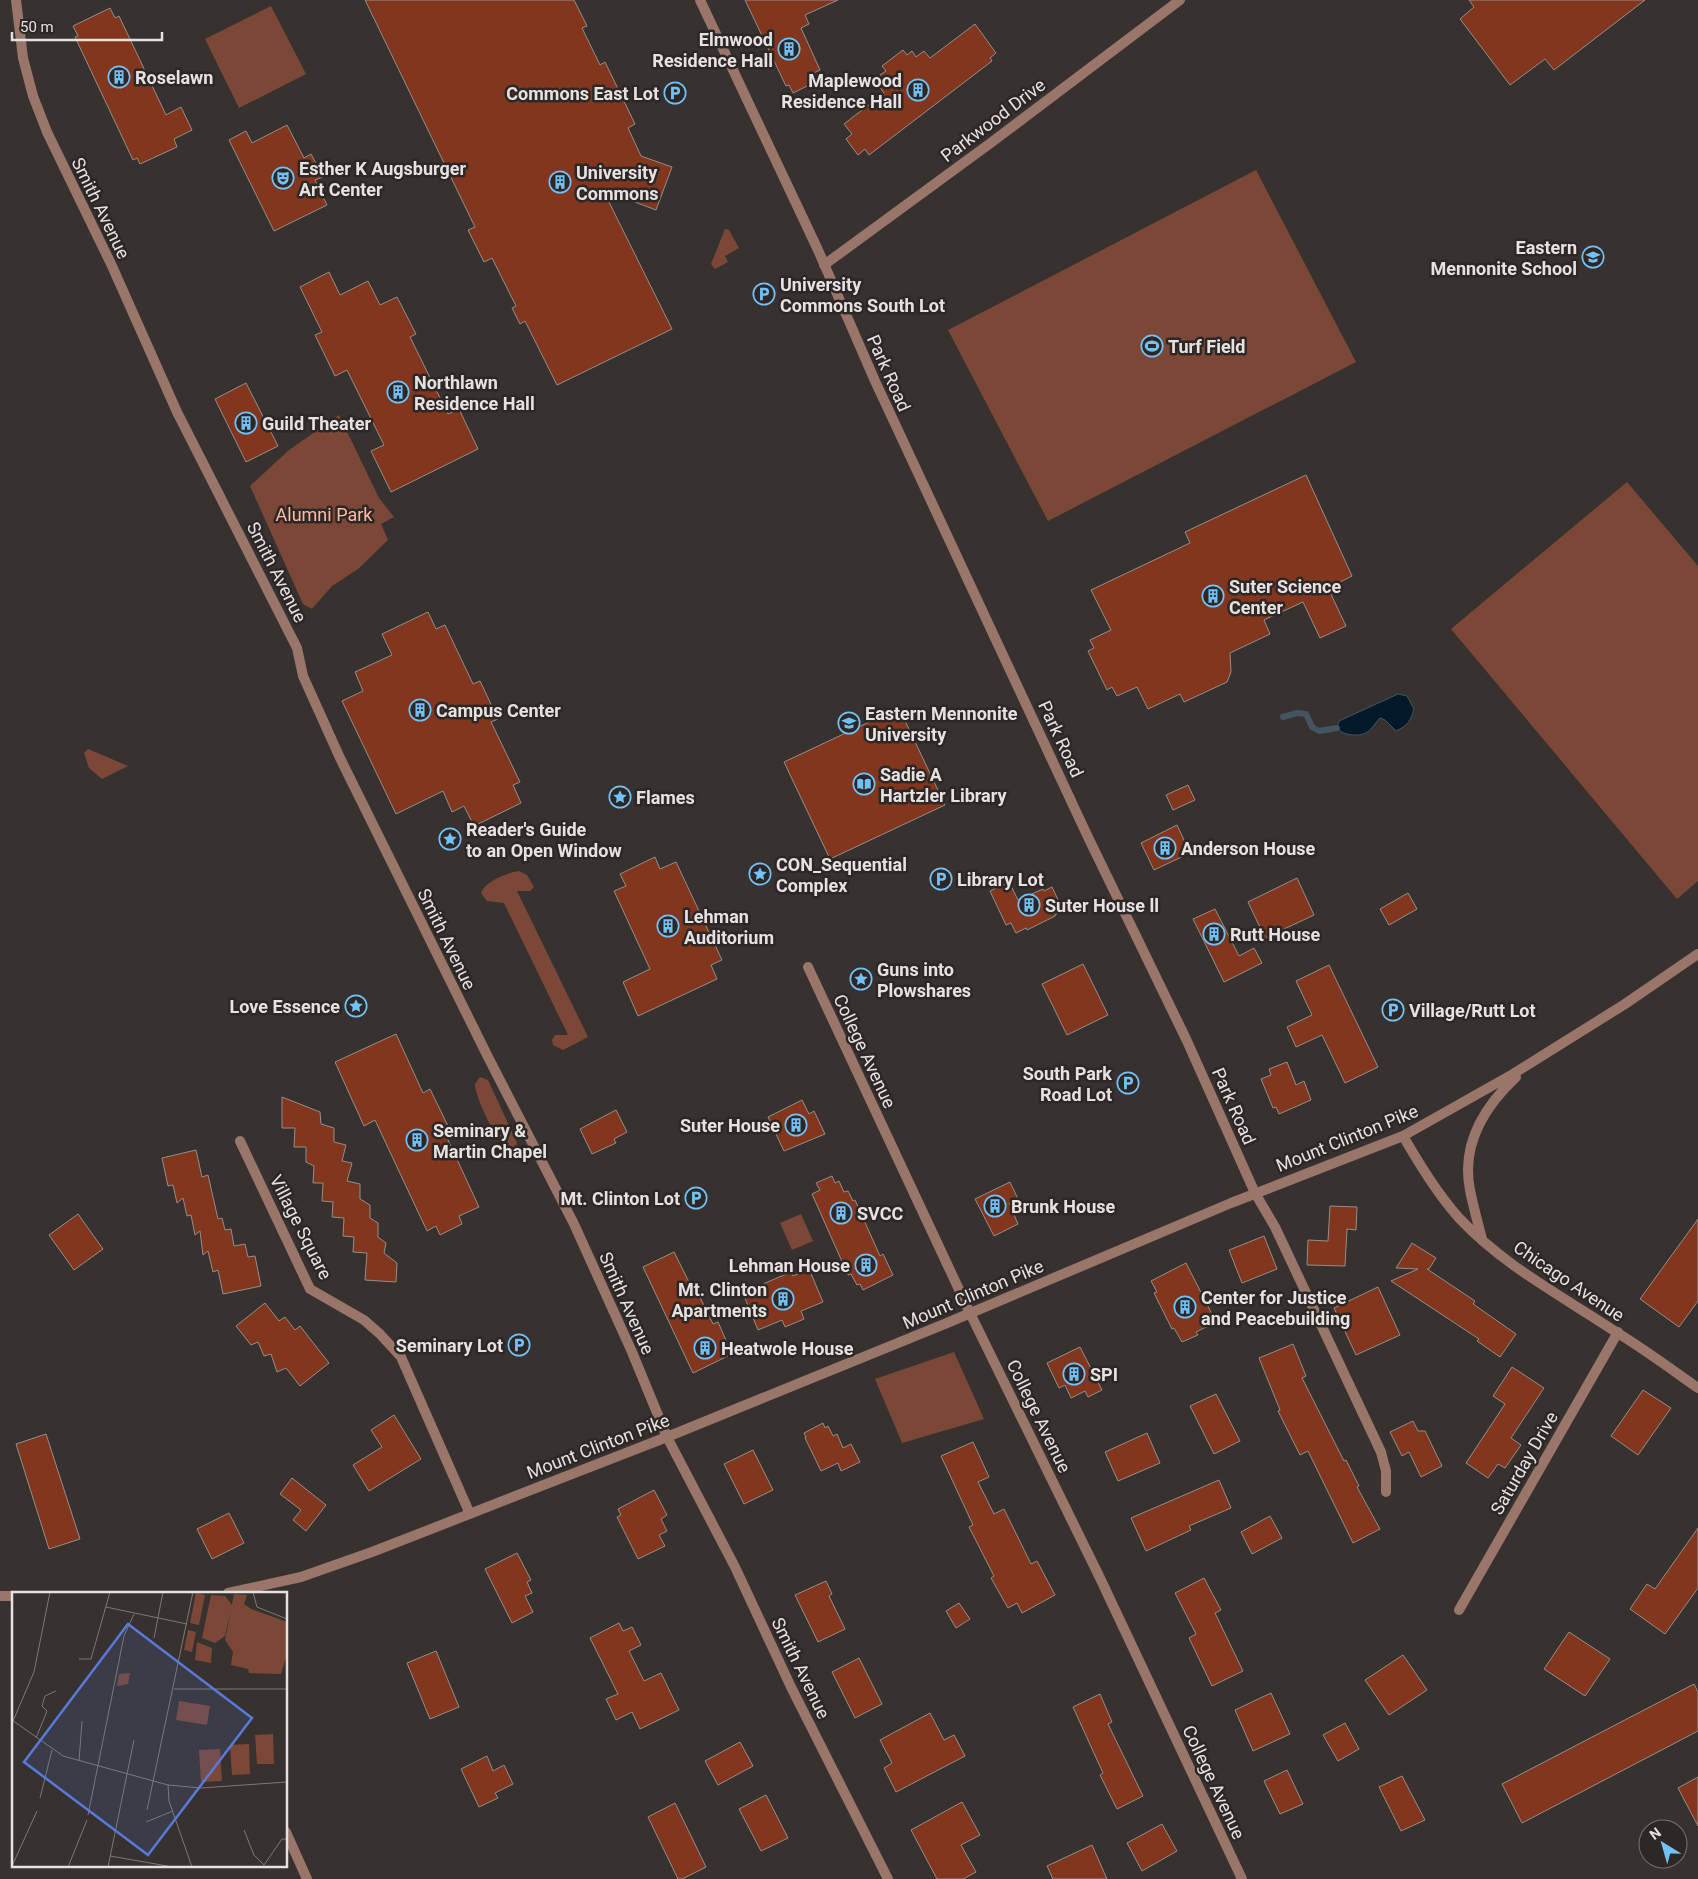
<svg xmlns="http://www.w3.org/2000/svg" width="1698" height="1879" viewBox="0 0 1698 1879" font-family="Roboto,sans-serif">
  <rect width="100%" height="100%" fill="#373230"/>
  <path fill="#7b4838" d="M271 6 306 74 239 108 205 39Z
    M1256 170 1356 362 1048 521 948 330Z
    M725 229 729 230 739 248 725 256 728 262 715 269 711 264Z
    M339 415 379 498 394 517 381 524 388 540 358 569 332 586 312 609 303 604 250 486 289 450Z
    M1627 482 1698 566V881L1677 899 1451 629Z
    M88 749 128 766 102 779 89 768 84 753Z
    M519 871 527 875 534 887 530 891H517L588 1037 563 1050 553 1045 552 1040 555 1035H568L504 903 487 901 481 893C485 881 507 873 519 871Z
    M480 1077 488 1080 517 1143 516 1148H507C497 1143 474 1095 475 1084Z
    M801 1214 813 1241 792 1250 780 1223Z
    M954 1352 984 1419 902 1443 875 1379Z"/>
  <path fill="#011929" stroke="#455560" d="M1398 694 1407 696 1414 709C1411 721 1407 726 1396 731L1385 720 1380 718C1376 722 1374 726 1370 730 1362 738 1343 736 1337 728L1339 721Z"/>
  <g fill="none" stroke-linecap="round" stroke-linejoin="round">
    <path stroke="#455560" stroke-width="6" d="M1283 717 1297 713 1306 714 1312 727 1319 731 1337 728"/>
  </g>
  <path fill="#82361d" stroke="#948e8c" d="M365 0H574L587 26 582 28 600 65 605 62 635 124 628 128 641 156 672 167 656 210 603 190 672 329 557 385 525 321 520 324 512 308 516 306 492 258 484 262 468 230 475 227Z
    M745 0H838L805 15 809 24 801 28 820 70 809 75 813 83 793 93 789 85 786 86Z
    M1469 0H1645L1554 70 1545 59 1510 85 1460 19 1474 7Z
    M110 8 115 18 119 16 166 115 181 107 192 130 174 139 177 147 140 164 137 158 133 160 75 37 78 36 73 26Z
    M975 24 996 53 990 58 992 61 869 155 865 149 858 155 846 139 852 134 844 124 884 93 879 86 885 81 880 75 886 71 882 66 903 50 907 55 912 51 916 57 924 51 930 58Z
    M287 125 304 158 311 154 323 177 315 180 327 205 274 231 229 140 246 131 252 143Z
    M329 272 340 295 368 281 380 305 397 297 416 334 410 337 448 414 459 409 478 449 391 492 371 451 384 445 347 370 335 376 315 335 322 332 300 287Z
    M246 383 278 446 246 462 215 399Z
    M1306 475 1352 576 1328 588 1346 626 1320 638 1303 602 1264 620 1270 634 1230 653 1231 672 1227 682 1184 702 1180 694 1148 709 1137 687 1117 696 1112 687 1107 690 1088 651 1094 648 1090 640 1111 630 1091 590 1190 543 1185 532Z
    M428 612 436 629 445 625 473 684 480 681 498 719 491 722 520 782 513 785 521 803 474 826 464 806 452 812 443 791 396 814 342 701 363 691 355 672 392 655 382 634Z
    M899 708 945 805 830 859 784 762Z
    M1188 785 1195 800 1173 810 1166 795Z
    M1177 825 1190 853 1154 870 1141 843Z
    M655 857 660 869 676 862 722 960 711 965 717 979 638 1016 623 982 650 969 614 891 626 886 620 874Z
    M1297 878 1314 915 1265 938 1248 902Z
    M1009 882 1018 900 1043 889 1044 891 1052 887 1063 910 1055 915V916L1027 930 1026 928 1016 933 1011 923 1006 925 990 891Z
    M1408 893 1417 909 1389 925 1380 909Z
    M1215 909 1239 956 1254 948 1262 963 1224 982 1193 919Z
    M1083 964 1108 1015 1067 1035 1042 984Z
    M1329 965 1378 1067 1345 1083 1322 1035 1296 1047 1287 1027 1312 1015 1296 981Z
    M396 1034 423 1093 430 1089 448 1126 443 1129 479 1207 459 1216 462 1224 440 1235 436 1226 427 1231 375 1120 364 1126 335 1062Z
    M1287 1062 1296 1085 1304 1081 1311 1100 1279 1114 1276 1107 1273 1108 1261 1079 1271 1075 1269 1069Z
    M282 1097 320 1112 321 1124 334 1128V1142L346 1145 342 1161 352 1163 347 1181 360 1184V1199L370 1205V1218L378 1223V1237L386 1243 384 1253 397 1263 396 1282 365 1280 367 1253 353 1252 354 1237 343 1236 344 1218 332 1217 333 1202 322 1201 323 1183H313L314 1166 306 1162V1147H294L295 1128H282Z
    M802 1100 809 1114 814 1111 825 1134 784 1151 768 1117Z
    M616 1110 627 1132 614 1139 616 1143 592 1154 580 1129Z
    M196 1150 202 1177 208 1175 218 1219 222 1218 225 1230 231 1229 234 1246 245 1244 248 1257 255 1256 261 1286 223 1294 218 1270 213 1272 208 1251 203 1255 200 1231 195 1235 191 1215 187 1216 183 1198 177 1203 173 1185 168 1186 162 1158Z
    M832 1176 835 1183 839 1181 844 1192 848 1191 853 1201 855 1200 880 1256 883 1254 893 1275 863 1290 860 1284 857 1285 851 1274 848 1275 812 1194 820 1190 816 1183Z
    M1010 1182 1018 1199 1009 1203 1018 1224 994 1236 975 1199Z
    M1330 1206 1357 1207 1356 1230 1347 1229 1345 1266 1307 1265 1308 1240 1328 1241Z
    M78 1214 103 1249 74 1270 49 1235Z
    M1698 1219V1301L1679 1327 1640 1299Z
    M1264 1236 1277 1269 1242 1283 1229 1250Z
    M1412 1243 1436 1258 1429 1269H1427L1475 1301 1473 1304 1516 1334 1500 1357 1477 1341 1479 1339 1391 1281 1418 1269 1396 1268Z
    M674 1252 693 1290 696 1289 713 1324 718 1322 732 1354 693 1373 643 1267Z
    M1186 1263 1216 1322 1196 1332 1198 1335 1182 1342 1174 1328 1172 1329 1154 1293 1157 1292 1151 1281Z
    M809 1269 823 1302 801 1311 804 1319 785 1327 782 1320 758 1330 744 1296 764 1288 763 1284 791 1272 793 1276Z
    M1378 1287 1400 1335 1356 1355 1334 1308Z
    M265 1303 279 1321 285 1317 295 1330 300 1326 329 1363 300 1386 286 1368 277 1372 271 1354 264 1356 258 1342 251 1345 236 1326Z
    M1293 1344 1306 1376 1302 1378 1344 1461 1346 1460 1359 1486 1357 1487 1380 1529 1353 1543 1308 1451 1300 1455 1278 1411 1280 1410 1259 1358Z
    M1080 1347 1102 1390 1088 1397 1085 1391 1071 1398 1065 1385 1059 1388 1047 1363Z
    M1512 1367 1544 1388 1511 1438 1521 1445 1505 1468 1498 1464 1488 1478 1466 1463 1505 1404 1493 1396Z
    M1643 1390 1671 1408 1638 1455 1611 1436Z
    M1216 1394 1240 1441 1214 1454 1190 1406Z
    M394 1415 421 1459 369 1491 353 1465 382 1447 371 1430Z
    M1413 1421 1418 1431H1425L1442 1466 1421 1477 1409 1452 1402 1456 1390 1432Z
    M823 1423 825 1428 828 1426 833 1436 837 1434 843 1448 851 1444 860 1462 841 1471 838 1463 821 1471 805 1438 806 1437 804 1433Z
    M1147 1433 1160 1463 1118 1481 1105 1452Z
    M46 1434 80 1539 49 1549 16 1444Z
    M973 1442 989 1477 978 1482 994 1514 1004 1509 1031 1564 1037 1561 1055 1595 1022 1613 1017 1603 1008 1608 991 1578 994 1576 969 1527 973 1525 941 1456Z
    M753 1450 773 1490 744 1504 724 1464Z
    M292 1478 326 1505 306 1531 293 1520 301 1510 280 1494Z
    M1219 1480 1231 1508 1189 1526 1191 1530 1146 1551 1131 1518Z
    M654 1490 667 1515 661 1519 667 1531 659 1535 665 1546 638 1559 617 1517 621 1515 618 1509Z
    M229 1513 244 1543 212 1559 197 1529Z
    M1270 1516 1282 1538 1252 1554 1241 1532Z
    M1698 1528V1588L1665 1634 1630 1609 1647 1584 1655 1589Z
    M517 1553 531 1580 527 1582 532 1593 525 1596 533 1612 512 1623 485 1569Z
    M1204 1578 1221 1610 1215 1613 1243 1671 1212 1686 1189 1638 1196 1634 1175 1593Z
    M826 1581 832 1594 829 1596 845 1629 818 1642 795 1595Z
    M959 1603 970 1619 956 1628 946 1611Z
    M619 1623 623 1631 632 1627 641 1645 629 1651 644 1681 661 1673 679 1710 640 1729 632 1712 616 1720 606 1699 618 1694 590 1638Z
    M1569 1632 1610 1659 1585 1696 1544 1669Z
    M436 1651 459 1707 430 1719 407 1663Z
    M1403 1655 1427 1690 1389 1715 1365 1680Z
    M859 1658 882 1704 855 1718 832 1672Z
    M1694 1684 1698 1692V1731L1522 1823 1502 1784Z
    M1271 1693 1290 1734 1253 1751 1235 1710Z
    M1100 1694 1112 1722 1108 1724 1143 1796 1117 1809 1100 1775 1103 1773 1073 1707Z
    M930 1713 944 1740 954 1735 965 1756 896 1792 884 1768 892 1763 880 1740Z
    M1345 1723 1359 1749 1338 1761 1323 1735Z
    M740 1742 753 1766 718 1785 705 1761Z
    M487 1756 493 1771 504 1765 513 1784 495 1793 498 1798 479 1807 461 1769Z
    M1287 1770 1303 1804 1280 1814 1264 1781Z
    M1402 1776 1425 1820 1401 1831 1379 1787Z
    M1698 1777V1826L1678 1788Z
    M766 1795 788 1838 761 1851 739 1809Z
    M962 1802 980 1835 961 1845 976 1872 963 1879H937L911 1830Z
    M675 1803 706 1867 682 1879H678L648 1817Z
    M1162 1824 1177 1851 1142 1871 1127 1843Z
    M1092 1845 1107 1879H1053L1047 1866Z"/>
  <g fill="none" stroke-linecap="round" stroke-linejoin="round">
    <path stroke="#9a756a" stroke-width="10" d="M16 0 23 58 33 96 47 132 112 266 177 412 297 648 303 676 340 758 488 1057 574 1224 632 1352 667 1437 735 1567 791 1687 888 1879
      M824 265 992 142 1180 0
      M808 967 970 1313 1100 1578 1242 1879
      M240 1141 310 1289 364 1320 380 1334 401 1357 470 1514
      M1255 1193 1275 1227 1381 1452 1386 1471V1492
      M1459 1610 1618 1332
      M286 1832 307 1879"/>
    <path stroke="#9a756a" stroke-width="10" d="M700 0 818 250 875 381 1087 835 1187 1041 1255 1193
      M1403 1136C1420 1165 1437 1193 1459 1218 1504 1266 1562 1296 1616 1332 1644 1349 1671 1369 1698 1388
      M1482 1239C1478 1223 1473 1206 1470 1190 1461 1145 1484 1107 1516 1077
      M228 1593 301 1577 372 1552 667 1437 947 1323 1231 1203 1403 1136 1513 1074 1625 1004 1698 954
      M0 1596H14"/>
  </g>
  <defs>
    <g id="building-ring" transform="scale(1.125)"><circle r="9.5" fill="#2d2826" stroke="#73c1f6" stroke-width="1.5"/><path d="M-4-6H4V6H1V3H-1V6H-4ZM-2.5-4.3h1.7v1.8h-1.7ZM.8-4.3h1.7v1.8H.8ZM-2.5-1h1.7V.8h-1.7ZM.8-1h1.7V.8H.8Z" fill="#73c1f6"/></g>
    <g id="parking-ring" transform="scale(1.125)"><circle r="9.5" fill="#2d2826" stroke="#73c1f6" stroke-width="1.5"/><path d="M-3.5-5.5H1a3.5 3.5 0 0 1 0 7H-1V5.5H-3.5ZM-1-3.4V-.6H.8a1.4 1.4 0 0 0 0-2.8Z" fill="#73c1f6"/></g>
    <g id="theatre-ring" transform="scale(1.125)"><circle r="9.5" fill="#2d2826" stroke="#73c1f6" stroke-width="1.5"/><path d="M-5-5.5Q0-4 5-5.5V0Q5 5 0 6Q-5 5-5 0ZM-3.3-2.5H-1v1.5H-3.3ZM1-2.5H3.3v1.5H1ZM-2.8 1Q0 5.5 2.8 1Z" fill="#73c1f6"/></g>
    <g id="school-ring" transform="scale(1.125)"><circle r="9.5" fill="#2d2826" stroke="#73c1f6" stroke-width="1.5"/><path d="M0-5L7-2L0 1L-7-2ZM-4 1L0 2.5L4 1V4Q0 6-4 4Z" fill="#73c1f6"/></g>
    <g id="stadium-ring" transform="scale(1.125)"><circle r="9.5" fill="#2d2826" stroke="#73c1f6" stroke-width="1.5"/><path d="M0-5a6.5 5 0 1 0 0 10a6.5 5 0 1 0 0-10ZM-3.5-1.8h7v3.6h-7Z" fill="#73c1f6"/></g>
    <g id="university-ring" transform="scale(1.125)"><circle r="9.5" fill="#2d2826" stroke="#73c1f6" stroke-width="1.5"/><path d="M0-5L7-2L0 1L-7-2ZM-4 1L0 2.5L4 1V4Q0 6-4 4Z" fill="#73c1f6"/></g>
    <g id="library-ring" transform="scale(1.125)"><circle r="9.5" fill="#2d2826" stroke="#73c1f6" stroke-width="1.5"/><path d="M-6-4Q-3-5.5-.7-3.5V5Q-3 3-6 4ZM6-4Q3-5.5 .7-3.5V5Q3 3 6 4Z" fill="#73c1f6"/></g>
    <g id="sight-ring" transform="scale(1.125)"><circle r="9.5" fill="#2d2826" stroke="#73c1f6" stroke-width="1.5"/><path d="M0-6L1.8-2.2L6-1.7L2.9 1.2L3.7 5.4L0 3.3L-3.7 5.4L-2.9 1.2L-6-1.7L-1.8-2.2Z" fill="#73c1f6"/></g>
  </defs>
  <g fill-rule="evenodd">
    <use href="#building-ring" x="789" y="49"/>
    <use href="#building-ring" x="119" y="77"/>
    <use href="#building-ring" x="918" y="90"/>
    <use href="#parking-ring" x="675" y="93"/>
    <use href="#theatre-ring" x="283" y="178"/>
    <use href="#building-ring" x="560" y="182"/>
    <use href="#school-ring" x="1593" y="257"/>
    <use href="#parking-ring" x="764" y="294"/>
    <use href="#stadium-ring" x="1152" y="346"/>
    <use href="#building-ring" x="398" y="392"/>
    <use href="#building-ring" x="246" y="423"/>
    <use href="#building-ring" x="1213" y="596"/>
    <use href="#building-ring" x="420" y="710"/>
    <use href="#university-ring" x="849" y="723"/>
    <use href="#library-ring" x="864" y="784"/>
    <use href="#sight-ring" x="620" y="797"/>
    <use href="#sight-ring" x="450" y="839"/>
    <use href="#building-ring" x="1165" y="848"/>
    <use href="#sight-ring" x="760" y="874"/>
    <use href="#parking-ring" x="941" y="879"/>
    <use href="#building-ring" x="1029" y="905"/>
    <use href="#building-ring" x="668" y="926"/>
    <use href="#building-ring" x="1214" y="934"/>
    <use href="#sight-ring" x="861" y="979"/>
    <use href="#sight-ring" x="356" y="1006"/>
    <use href="#parking-ring" x="1393" y="1010"/>
    <use href="#parking-ring" x="1128" y="1083"/>
    <use href="#building-ring" x="796" y="1125"/>
    <use href="#building-ring" x="417" y="1140"/>
    <use href="#parking-ring" x="696" y="1198"/>
    <use href="#building-ring" x="995" y="1206"/>
    <use href="#building-ring" x="841" y="1213"/>
    <use href="#building-ring" x="866" y="1265"/>
    <use href="#building-ring" x="783" y="1299"/>
    <use href="#building-ring" x="1185" y="1307"/>
    <use href="#parking-ring" x="519" y="1345"/>
    <use href="#building-ring" x="705" y="1348"/>
    <use href="#building-ring" x="1074" y="1374"/>
  </g>
  <g text-anchor="middle" dominant-baseline="central" stroke-width="5" stroke-linejoin="round" paint-order="stroke">
    <g font-size="18" font-weight="bold" fill="#e5e2e0" stroke="#2d2826" text-anchor="start">
      <text x="773" y="39" text-anchor="end">Elmwood<tspan x="773" dy="21">Residence Hall</tspan></text>
      <text x="135" y="77">Roselawn</text>
      <text x="902" y="80" text-anchor="end">Maplewood<tspan x="902" dy="21">Residence Hall</tspan></text>
      <text x="659" y="93" text-anchor="end">Commons East Lot</text>
      <text x="299" y="168">Esther K Augsburger<tspan x="299" dy="21">Art Center</tspan></text>
      <text x="576" y="172">University<tspan x="576" dy="21">Commons</tspan></text>
      <text x="1577" y="247" text-anchor="end">Eastern<tspan x="1577" dy="21">Mennonite School</tspan></text>
      <text x="780" y="284">University<tspan x="780" dy="21">Commons South Lot</tspan></text>
      <text x="1168" y="346">Turf Field</text>
      <text x="414" y="382">Northlawn<tspan x="414" dy="21">Residence Hall</tspan></text>
      <text x="262" y="423">Guild Theater</text>
      <text x="1229" y="586">Suter Science<tspan x="1229" dy="21">Center</tspan></text>
      <text x="436" y="710">Campus Center</text>
      <text x="865" y="713">Eastern Mennonite<tspan x="865" dy="21">University</tspan></text>
      <text x="880" y="774">Sadie A<tspan x="880" dy="21">Hartzler Library</tspan></text>
      <text x="636" y="797">Flames</text>
      <text x="466" y="829">Reader's Guide<tspan x="466" dy="21">to an Open Window</tspan></text>
      <text x="1181" y="848">Anderson House</text>
      <text x="776" y="864">CON_Sequential<tspan x="776" dy="21">Complex</tspan></text>
      <text x="957" y="879">Library Lot</text>
      <text x="1045" y="905">Suter House ll</text>
      <text x="684" y="916">Lehman<tspan x="684" dy="21">Auditorium</tspan></text>
      <text x="1230" y="934">Rutt House</text>
      <text x="877" y="969">Guns into<tspan x="877" dy="21">Plowshares</tspan></text>
      <text x="340" y="1006" text-anchor="end">Love Essence</text>
      <text x="1409" y="1010">Village/Rutt Lot</text>
      <text x="1112" y="1073" text-anchor="end">South Park<tspan x="1112" dy="21">Road Lot</tspan></text>
      <text x="780" y="1125" text-anchor="end">Suter House</text>
      <text x="433" y="1130">Seminary &amp;<tspan x="433" dy="21">Martin Chapel</tspan></text>
      <text x="680" y="1198" text-anchor="end">Mt. Clinton Lot</text>
      <text x="1011" y="1206">Brunk House</text>
      <text x="857" y="1213">SVCC</text>
      <text x="850" y="1265" text-anchor="end">Lehman House</text>
      <text x="767" y="1289" text-anchor="end">Mt. Clinton<tspan x="767" dy="21">Apartments</tspan></text>
      <text x="1201" y="1297">Center for Justice<tspan x="1201" dy="21">and Peacebuilding</tspan></text>
      <text x="503" y="1345" text-anchor="end">Seminary Lot</text>
      <text x="721" y="1348">Heatwole House</text>
      <text x="1090" y="1374">SPI</text>
    </g>
    <g font-size="18" fill="#e5e2e0" stroke="#2d2826">
      <text transform="translate(993 120) rotate(-37)">Parkwood Drive</text>
      <text transform="translate(101 208) rotate(64)">Smith Avenue</text>
      <text transform="translate(889 373) rotate(66)">Park Road</text>
      <text transform="translate(277 572) rotate(63)">Smith Avenue</text>
      <text transform="translate(1061 739) rotate(65)">Park Road</text>
      <text transform="translate(447 939) rotate(64)">Smith Avenue</text>
      <text transform="translate(865 1051) rotate(65)">College Avenue</text>
      <text transform="translate(1234 1106) rotate(66)">Park Road</text>
      <text transform="translate(1347 1138) rotate(-22)">Mount Clinton Pike</text>
      <text transform="translate(301 1227) rotate(63)">Village Square</text>
      <text transform="translate(1569 1281) rotate(34)">Chicago Avenue</text>
      <text transform="translate(973 1294) rotate(-23)">Mount Clinton Pike</text>
      <text transform="translate(627 1303) rotate(66)">Smith Avenue</text>
      <text transform="translate(1039 1416) rotate(64)">College Avenue</text>
      <text transform="translate(598 1446) rotate(-21)">Mount Clinton Pike</text>
      <text transform="translate(1524 1463) rotate(-60)">Saturday Drive</text>
      <text transform="translate(801 1668) rotate(64)">Smith Avenue</text>
      <text transform="translate(1214 1782) rotate(65)">College Avenue</text>
    </g>
    <g font-size="18" fill="#ffbba5" stroke="#2d2826">
      <text x="324" y="514">Alumni Park</text>
    </g>
  </g>
  <g transform="translate(12 1592)">
    <rect width="275" height="275" fill="#373230"/>
    <path d="M184 1 193 3 187 33 178 31ZM222 2 235 3 232 12 239 17 275 30V62L269 82 237 81 236 77 219 73 221 60 213 48ZM199 3 213 4 220 13 213 44 203 51 190 46ZM176 38 184 40 180 60 172 58ZM185 50 200 56 199 71 183 68ZM118 81 116 92 105 94 107 82ZM167 109 198 114 195 133 164 128ZM261 142 262 172H245L243 143ZM237 152 238 182 220 183 218 153ZM208 157 210 189 189 190 187 158Z" fill="#7b4838"/>
    <path fill="none" stroke="#7d7876" stroke-width="1" d="M241 0 245 15 275 27M94 15 175 32M142 46 151 0M67 67H79L98 0M162 97H275M0 128 51 164 156 193 189 196 275 190M1 129 22 80 38 0M24 146 35 119 30 114 33 104 44 99M67 169 70 129M156 193 157 209 180 275M28 206 40 158M135 218 181 0M76 223 112 44 122 22M134 230 161 219M232 238 242 263 252 273M98 264 161 275M252 273 270 247H275M0 274 25 219M56 275 75 228M96 275 122 148"/>
    <path fill="#597ada" fill-opacity="0.15" stroke="#597ada" stroke-width="2.5" d="M116 32 240 126 136 263 12 170Z"/>
    <rect width="275" height="275" fill="none" stroke="#e5e2e0" stroke-width="2.5"/>
  </g>
  <g transform="translate(1663 1844) rotate(323)"><circle r="24" fill="#2d2826" stroke="#777270"/>
  <path d="M0-4L9 19L0 12L-9 19Z" fill="#73c1f6"/>
  <text y="-8" font-size="14" font-weight="bold" text-anchor="middle" fill="#e5e2e0">N</text>
  </g>
  <path d="M12 32v8h150v-8" fill="none" stroke="#e5e2e0" stroke-width="2.5"/>
  <text x="20" y="32" font-size="15" fill="#e5e2e0" stroke="#2d2826" stroke-width="4" paint-order="stroke">50 m</text>
</svg>
